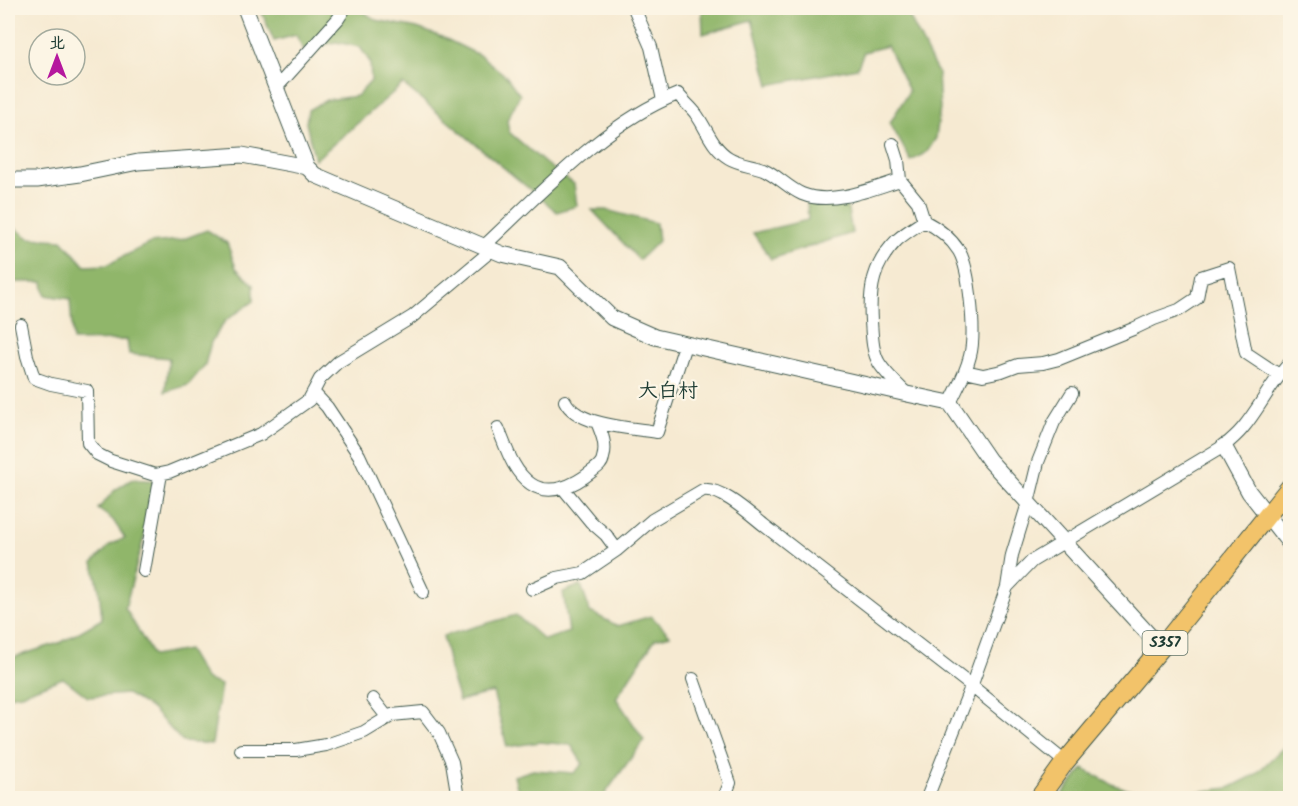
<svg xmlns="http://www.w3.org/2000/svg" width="1298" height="806" viewBox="0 0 1298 806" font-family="Kalam,'LXGW WenKai TC',sans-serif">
  <rect width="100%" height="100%" fill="#fcf5e5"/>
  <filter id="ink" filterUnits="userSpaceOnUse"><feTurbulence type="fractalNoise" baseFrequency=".0167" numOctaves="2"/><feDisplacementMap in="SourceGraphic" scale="12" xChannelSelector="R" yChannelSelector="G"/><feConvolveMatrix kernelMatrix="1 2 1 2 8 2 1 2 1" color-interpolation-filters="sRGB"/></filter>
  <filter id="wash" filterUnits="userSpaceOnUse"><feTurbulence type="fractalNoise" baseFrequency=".008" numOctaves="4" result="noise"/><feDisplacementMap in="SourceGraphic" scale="24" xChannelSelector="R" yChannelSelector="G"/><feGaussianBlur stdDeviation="1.35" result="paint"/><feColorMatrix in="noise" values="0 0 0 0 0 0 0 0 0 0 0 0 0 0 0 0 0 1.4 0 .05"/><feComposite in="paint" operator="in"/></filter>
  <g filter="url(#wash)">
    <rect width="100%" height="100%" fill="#f6ead2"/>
    <path fill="#90b66b" stroke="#587a50" stroke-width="1.5" d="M260 8H358L376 20 417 28 442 37 481 56 506 76 520 95 507 120 509 132 546 164 574 184 577 206 557 212 403 84 315 160 306 123 308 110 326 100 357 96 371 81 370 62 360 47 336 42 303 49 296 35 274 41Z
      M702 8H905L938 74 940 108 936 138 927 152 911 161 890 123 909 91 887 46 864 52 857 68 769 85 752 20 703 34Z
      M843 199 848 210 852 233 771 259 753 233 808 220 807 202Z
      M592 210H606L656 223 658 241 639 260Z
      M8 223 29 238 62 240 85 266 107 265 150 243 181 240 207 230 227 243 236 268 254 285V301L225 321 211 342 205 365 188 385 165 392 169 358 129 354 127 340 73 341 70 299 45 295 43 282H8Z
      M132 479 159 481 125 608 153 656 188 650 205 679 221 685 212 744 183 742 151 708 127 694 88 697 63 678 21 694 8 696V659L62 642 102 619 99 589 93 563 110 545 125 538 113 520 98 509 115 490Z
      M581 585 590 612 618 626 651 616 670 635 655 639 616 698 644 740 602 798H520L514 776 533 770 574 773 583 764 571 745 540 742 507 747 493 692 459 701 451 676 443 636 516 615 544 640 569 632 563 592Z
      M1290 741V798H1059L1083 769 1114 785 1155 797 1229 788 1255 775Z"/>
  </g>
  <g filter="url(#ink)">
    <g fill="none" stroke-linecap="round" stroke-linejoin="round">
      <g stroke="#3f574c" stroke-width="14">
        <path id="minor" d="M634 8 651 47 663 100
          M276 88 338 19 345 8
          M893 144 898 160 900 180 918 202 924 221C915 227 905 233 897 240 873 264 869 289 871 321 872 335 872 351 879 363 886 374 898 385 907 394
          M924 221C938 228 950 237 959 251 970 270 976 334 970 356 966 373 958 387 950 403
          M483 247C541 193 604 123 678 94 684 102 691 107 696 114 707 129 712 148 729 158 739 164 752 165 763 169 777 175 788 188 802 194 831 206 872 189 900 180
          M21 325 27 356 34 378 51 384 87 391 88 443 97 454 111 461 155 475 169 472 261 434 309 400 320 379 338 362 412 317 492 250
          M965 371 983 375 1002 371 1018 365 1043 363 1059 359 1133 329 1154 319 1179 310 1197 298 1201 277 1229 268 1246 353 1279 375
          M313 392 327 407 359 455 423 592
          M565 401C577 426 632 428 657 432L685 345
          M498 428C506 447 513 472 531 484 550 497 575 485 591 472 596 468 602 465 603 458 607 446 602 434 597 422
          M563 488 591 522 606 535 617 550
          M144 571 161 474
          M1007 587 1012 555 1028 503 1038 462 1054 422 1072 393
          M532 589 557 578 583 573 617 550 652 520 703 490C721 487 751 515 765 526L969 684 1065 762
          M693 679 730 783 724 798
          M373 699 388 718
          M241 750H296L326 745 364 732 392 715 423 712 439 733 452 762 458 798
          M927 798 971 687 1007 587 1032 561 1224 446C1230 441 1237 435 1242 429 1260 408 1271 382 1290 363"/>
      </g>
      <g stroke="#3f574c" stroke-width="17">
        <path id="tertiary" d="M245 8 307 167 315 175 502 254 560 267 612 318 655 337 907 394 950 403 989 460 1161 648
          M8 180H37L80 174 138 162 242 155 307 167
          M1224 446 1249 492 1290 544"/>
      </g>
      <g stroke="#3f574c" stroke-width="20">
        <path id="primary" d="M1039 798 1065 762 1161 648 1290 487"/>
      </g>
      <use href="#minor" stroke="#fff" stroke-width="12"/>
      <use href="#tertiary" stroke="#fff" stroke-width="15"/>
      <use href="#primary" stroke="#f2c36a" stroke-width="18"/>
    </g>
  </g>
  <g text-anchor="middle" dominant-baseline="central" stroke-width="4.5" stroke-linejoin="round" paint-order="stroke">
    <rect fill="#fcf5e5" stroke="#617469" stroke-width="1.5" x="1142.5" y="631" width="45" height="24" rx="4.5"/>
    <g font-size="15" font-weight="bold" fill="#1f3d34">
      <text x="1165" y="643">S357</text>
    </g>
    <g font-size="20" fill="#1f3d34" stroke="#fcf5e5">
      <text x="668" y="392">大白村</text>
    </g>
  </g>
  <rect width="1298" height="806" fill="none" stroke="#fcf5e5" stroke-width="30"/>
  <g transform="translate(57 57)"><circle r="28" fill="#fcf5e5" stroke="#a4ab9e" stroke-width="1.5"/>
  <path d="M0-4.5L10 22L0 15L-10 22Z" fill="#b5179e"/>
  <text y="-9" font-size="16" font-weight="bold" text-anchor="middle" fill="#1f3d34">北</text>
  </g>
</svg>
